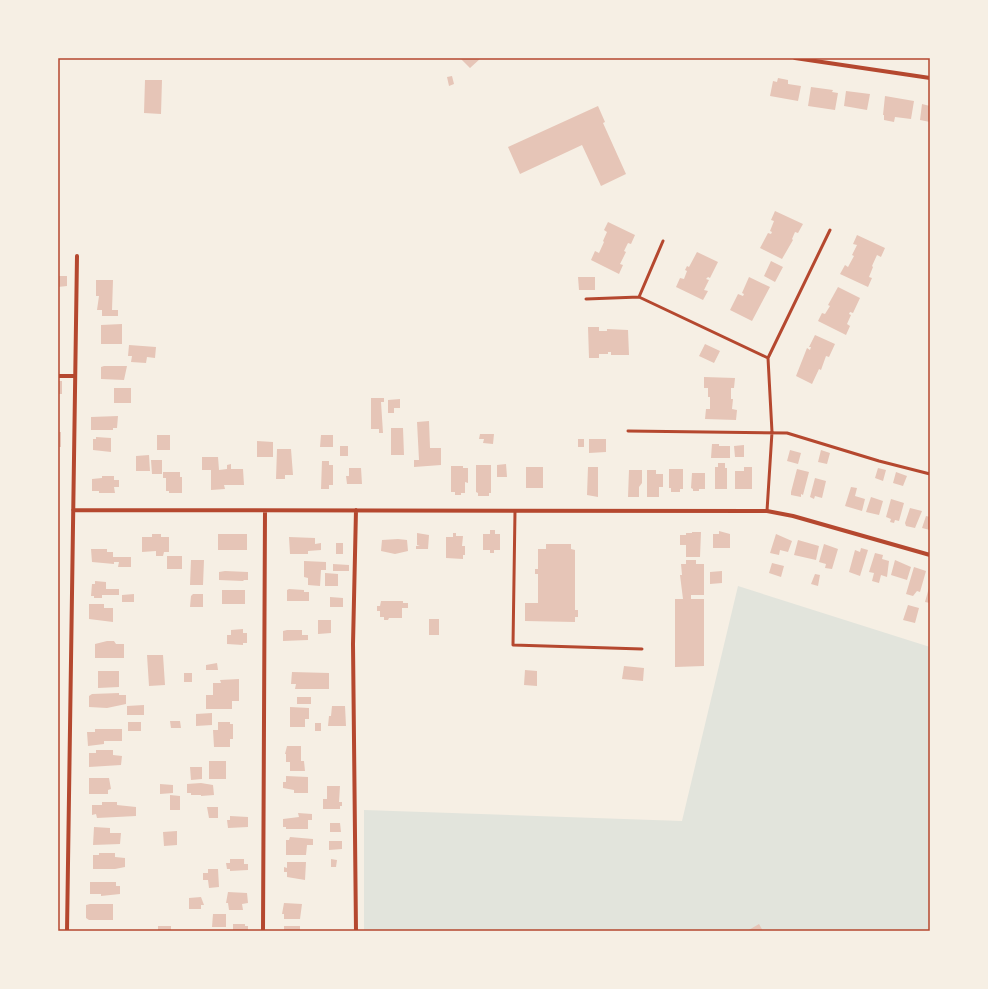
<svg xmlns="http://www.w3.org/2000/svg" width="988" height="989" viewBox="0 0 988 989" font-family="Jost,sans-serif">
  <rect width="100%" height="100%" fill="#f6efe4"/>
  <path fill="#e2e4dc" d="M738 586 930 647V931H364V810L682 821Z"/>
  <path fill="#e6c5b7" d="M460 58H481L470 68Z
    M452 76 454 84 449 86 447 77Z
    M778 78 788 80V84L801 86 798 101 770 96 773 81 777 82Z
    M145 80H162L161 114 144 113Z
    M811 87 833 90 832 92 838 93 835 110 808 106Z
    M846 91 870 94 867 110 844 106Z
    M885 96 914 101 911 119 895 117 894 122 884 120V115H883Z
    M922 104 930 106V122L920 120Z
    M598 106 605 122 603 123 626 174 601 186 582 145 520 174 508 147Z
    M775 211 803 224 798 233 795 232 792 239 793 240 782 259 760 248 768 233 771 234 772 232 770 231 774 221 771 220Z
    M608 222 635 235 631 244 628 243 624 251 626 252 620 264 623 265 619 274 591 260 595 251 599 253 604 242 603 241 607 232 604 230Z
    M857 235 885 248 881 257 877 255 872 266 873 267 869 277 872 278 868 287 840 274 845 265 848 267 854 256 852 255 857 245 853 244Z
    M697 252 718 262 710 278 708 277 706 279 709 280 704 290 708 291 703 300 676 287 680 278 684 279 687 271 685 270 687 266 689 267Z
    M771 261 783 267 775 282 764 276Z
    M58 276H67V286L58 287Z
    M578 277H595V290H579Z
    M749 277 770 287 752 321 730 310 738 294 743 296 744 294 742 293Z
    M96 280H113L112 310H118V316H102V310H97L99 296H96Z
    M838 287 860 298 853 313 850 312 849 314 851 315 847 324 850 326 846 335 818 321 822 313 825 314 830 306 828 305Z
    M122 324V344H101V325Z
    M588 327H599V331H607V329L628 330 629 355H611V352H608V354H599V358H589Z
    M815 335 835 344 829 357 826 356 821 370 819 369 812 384 796 376 807 348 810 350 811 347H809Z
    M705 344 720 351 714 363 699 356Z
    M129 345 156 347 155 358 147 357 146 363 131 362 132 356H128Z
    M104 366H127L124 380 101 379V367Z
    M704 377 735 378 734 388H731V399H733L732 409 737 410 736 420 705 419 706 409H710V397H708V388H704Z
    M58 381H62V394H58Z
    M114 388H131V403H114Z
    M371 398H384V402H381L383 433H379V429H371Z
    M400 399V408H394V413H388V400Z
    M118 416 117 428H113V430H91V417Z
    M429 421 430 448H441V465L414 467V460H419L417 422Z
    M391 428H403L404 455H391Z
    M58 432H61V447H58Z
    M480 434H494L493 444 483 443 484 439H479Z
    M157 435H170V450H157Z
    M321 435H333V447H320Z
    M96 437 111 438V452L93 450V439H96Z
    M578 439H584V447H578Z
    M589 439H606V452L589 453Z
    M257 441 273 442V457H257Z
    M712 444H719V446H730V458H711Z
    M744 445V457H735L734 446Z
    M340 446H348V456H340Z
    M277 449H291L293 475H285V479H276Z
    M790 450 801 453 798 464 787 461Z
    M821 450 830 453 827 464 818 462Z
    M149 455 150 471H136V456Z
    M202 457H218L219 470 227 469V465L231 464V469H243L244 485H224L225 489 211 490V470H202Z
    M151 460H162V474H152Z
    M322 461H329V465H333V485H329V489H321Z
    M718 463H725V468H727V489H715V467H718Z
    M506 464 507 477H497V465Z
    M476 465H491V493H489V496H478V493L476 492Z
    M451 466H463V468H468V483L465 482V493H461V495H455V492H451Z
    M526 467H543V488H526Z
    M588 467H598V497L587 495Z
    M744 467H752V489H735V471H744Z
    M349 468H361L362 484H347L346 476H349Z
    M878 468 886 470 883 481 875 478Z
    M669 469H683V489H680V492H671V488H669Z
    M797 469 809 472 803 495 801 494V497L791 495V492Z
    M629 470H642V483L639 487V497H628Z
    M647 470H656V474H663V487H659V497H647Z
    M163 472H180V477H182V493H169V491H166V478H163Z
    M896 472 907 476 903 486 893 483Z
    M692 473H705V489H699V491H693V489L691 488Z
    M102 476H114V480H119V487H114L115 493H99V491H92V479L102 478Z
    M815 478 826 481 822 498 815 496 814 499 810 497Z
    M851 487 857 488 855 496 865 499 862 511 845 506Z
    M871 497 883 501 879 515 866 512Z
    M891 499 904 503 899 521 895 520 894 523 890 522 891 519 886 517Z
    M910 508 922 511 915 528 906 526 905 523Z
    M926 516 930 517V530L922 528Z
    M490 530H495V534H500V550H494V553H490V550H483V534H490Z
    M719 531 730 534V548H713V534H719Z
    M692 532H701L700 557H686V545H680V535H686V533H692Z
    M417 533 429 535 428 549H416V546H420L417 545Z
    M453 533H456V536H463L462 546H465V555H463V559L446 558V537H453Z
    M152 534H161V537H169V552H164L163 556H156V551L142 552V537H152Z
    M218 534H247V550H218Z
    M776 534 792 541 788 552 780 550 779 555 770 553Z
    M289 537 315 538V544L321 543V550L308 551V554H290Z
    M398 539 407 540 408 551 395 554 381 551 382 540Z
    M798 540 819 546 816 560 794 555Z
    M336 543H343V554H336Z
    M546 544H571V549L575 550V610H578V617H575V622L525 621V603H538V574H535V569H538V549H546Z
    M824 544 838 549 832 569 825 568 826 564 819 562Z
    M861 548 868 550 860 576 849 572 855 550 860 552Z
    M91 549H107V552H113V557H131V567H118L119 562H114V564L92 562Z
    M875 553 883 555 882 559 889 561 887 577 881 575 879 583 872 581 874 573 869 572Z
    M167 556H182V569H167Z
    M191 560H204L203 585H190Z
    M686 560H696V564H704V595H691V599H704V666L675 667V599H683L680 575H682L681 564H686Z
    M895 560 911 567 907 580 891 575Z
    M304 561 326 562V570H321L320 586 308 585V578L304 577Z
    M772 563 784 566 781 577 769 573Z
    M333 564 349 565V571H333Z
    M914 567 926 571 920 592 917 591 913 596 906 594Z
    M225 571 248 572V580H244L243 581 219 580V572Z
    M722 571V583L710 584V572Z
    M325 573 338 574V586H325Z
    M815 574 820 575 818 586 811 584Z
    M95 581 106 582V589H119V595H102V598H94V596H91L92 584H95Z
    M930 584V603L925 602Z
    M289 589 304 590V592H309V601H287V590Z
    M222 590H245V604H222Z
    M134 594V602H122V595Z
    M193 594H203V607H190L191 596Z
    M330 597 343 598V607H330Z
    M381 601H403V603H408V608H402V618H389L388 620H384V617H380V611H377V606H380Z
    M89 604H104V608H113V622L89 619Z
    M908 605 919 608 915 623 903 620Z
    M429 619H439V635H429Z
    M318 620H331V633L318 634Z
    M243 629V633H247V643H243V645L227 644V635H231V630Z
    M287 630H302V635H308V640L283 641V631Z
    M107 641H114L116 644H124V658H95V644Z
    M147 655H163L165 685 149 686Z
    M217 663 218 670H206V665Z
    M624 666 644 668 643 681 622 679Z
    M525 670 537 671V686L524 685Z
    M98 671H119V687L98 688Z
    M292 672 329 673V689H295L296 684H291Z
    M184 673H192V682H184Z
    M239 679V701H232V709H206V695H213V683H221L220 680Z
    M119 693V695H126V704L107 708 89 707V696L92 694Z
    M297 697H311V704H297Z
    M144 705V715H127V706Z
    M332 706H345L346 726H328L329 716H331Z
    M290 707 309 708V719H305V727H290Z
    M212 713V725L196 726V714Z
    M170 721H180L181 728H171Z
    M128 722H141V731H128Z
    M218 722H230V724H233V739H230V747H214L213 730H218Z
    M315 723H321V731H315Z
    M95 729H122V741H104V744L88 746 87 732H95Z
    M287 746H301V761H304L305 771H290V762H286V754H285Z
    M96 750H113V755L122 756 121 765 89 767V753H96Z
    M209 761H226V779H209Z
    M190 767H202V779L191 780Z
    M286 776 308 777V793H294V790L283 788V782H286Z
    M89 778H109L111 789 108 790V794H89Z
    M201 783 213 785 214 795 201 796V795H191V793H187V784Z
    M160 784 173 785V793L160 794Z
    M327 786H340L339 802H342V806H340V809H323V799H327Z
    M170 795 180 796V810H170Z
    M102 802H117V805L136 807V816L97 818 96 814 92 815V805H102Z
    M207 807H218V818H209Z
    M298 813 312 814V820H308V829H286V827H283V819L299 817Z
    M230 816 248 817V827L228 828 227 820H230Z
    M330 823H340L341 832H330Z
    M94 827 110 828V833H121L120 844 93 845Z
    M177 831V845L164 846 163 832Z
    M290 837 313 839V845H307L306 855H286V840H289Z
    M329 841H342V849L329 850Z
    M99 853H115V857L125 858V867L115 869H93V855H99Z
    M230 859H244V864H248V870L230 871V869H227L226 863H230Z
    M331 859 337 860 336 867H331Z
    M287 862H306L305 880 287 877V872H284V867L287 868Z
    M208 869H218L219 887 209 888 208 880H203V873H208Z
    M90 882H116V886H120V894L101 896V894H90Z
    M228 892 247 893 248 903 242 904 243 910H229L228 903H226Z
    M201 897 204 905H201V909H189V898Z
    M284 903 302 904 300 919H284V914H282Z
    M90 904H113V920H89L86 918V905Z
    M213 914H226V927H212Z
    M233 924H245V926H248V931H233Z
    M759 924 763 931H747Z
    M158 926H171V931H158Z
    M284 926H300V931H284Z"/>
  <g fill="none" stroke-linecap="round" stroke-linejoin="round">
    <path stroke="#b5482f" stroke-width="3" d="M663 241 639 297 768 358 772 432 767 511
      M586 299 639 297
      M768 358 830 230
      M628 431 787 433 879 461 930 474
      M515 511 513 645 642 649"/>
    <path stroke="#b5482f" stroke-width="4" d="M795 58 930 78
      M58 376H75
      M73 510 767 511 793 516 930 555
      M356 510 353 644 356 931
      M67 931 77 256
      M263 931 265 511"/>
  </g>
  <rect width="988" height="989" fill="none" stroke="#f6efe4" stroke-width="118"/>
  <rect x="59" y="59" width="870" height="871" fill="none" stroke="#b5482f" stroke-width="1.5"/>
</svg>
